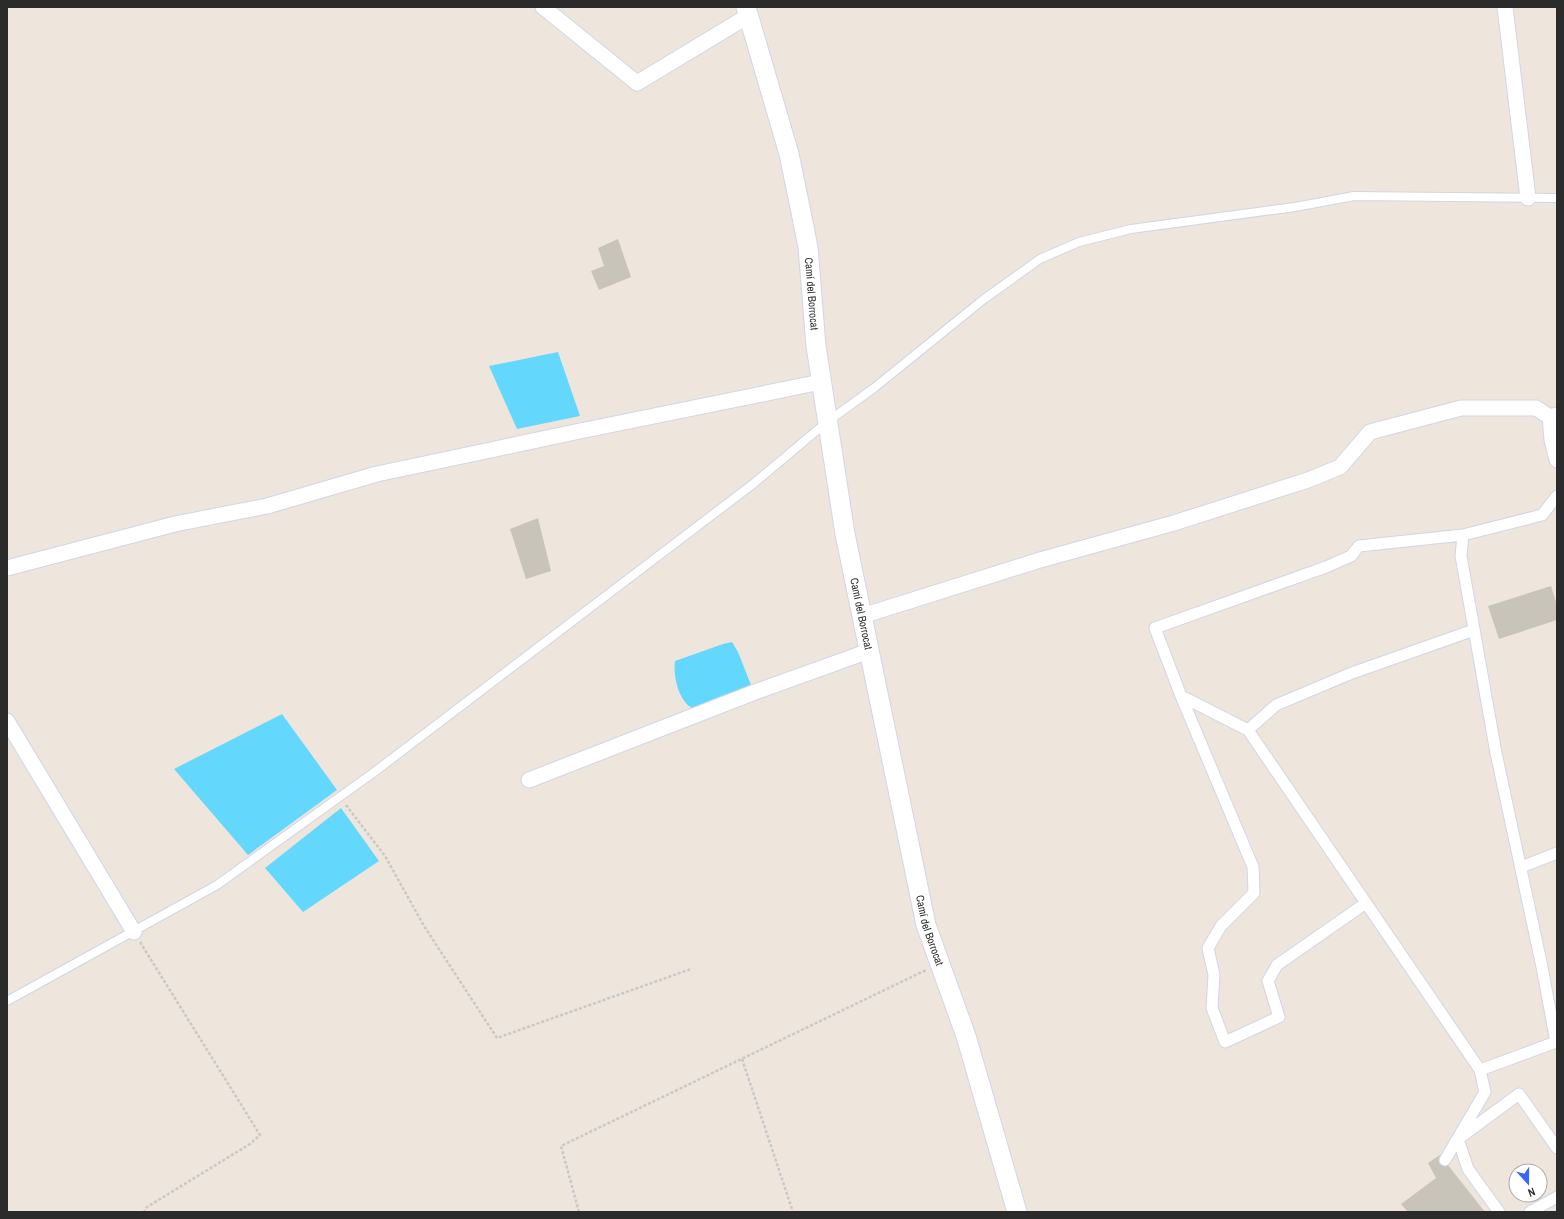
<svg xmlns="http://www.w3.org/2000/svg" width="1564" height="1219" viewBox="0 0 1564 1219" font-family="'Archivo Narrow',sans-serif">
  <rect width="100%" height="100%" fill="#eee6dc"/>
  <path fill="#63d8fc" d="M558 352 580 416 517 429 489 366Z
    M732 642 738 652 751 685 712 702 692 708C678 700 673 675 675 661L723 644Z
    M282 714 337 790 248 855 174 769Z
    M341 808 379 861 303 912 265 868Z"/>
  <path fill="#c9c4ba" d="M618 239 631 277 599 290 591 271 604 266 598 248Z
    M538 518 551 571 526 579 510 529Z
    M1551 586 1557 605V620L1499 639 1488 606Z
    M1440 1155 1485 1212H1408L1401 1204 1436 1178 1428 1163Z"/>
  <g fill="none" stroke-linecap="round" stroke-linejoin="round">
    <g stroke="#d1d5e5" stroke-width="10">
      <path id="service" d="M7 1001 217 885 373 773 753 484 827 422 874 388 984 299 1040 259 1079 242 1131 229 1295 207 1354 196 1557 198"/>
    </g>
    <g stroke="#d1d5e5" stroke-width="13">
      <path id="pedestrian" d="M1474 630 1352 673 1276 705 1248 730 1480 1070
        M1181 696 1253 867 1254 893 1221 926 1208 948 1214 975 1212 1008 1225 1042 1279 1017 1268 981 1277 965 1366 903
        M1248 730 1181 696 1155 628 1326 567 1351 556 1359 546 1463 535
        M1521 867 1557 853
        M1445 1160 1485 1092 1480 1070 1556 1042 1542 967 1496 753 1461 556 1463 535 1542 515 1557 496
        M1499 1212 1468 1169 1458 1139 1519 1094 1557 1148
        M1530 1212 1557 1197"/>
    </g>
    <g stroke="#d1d5e5" stroke-width="17">
      <path id="minor" d="M543 7 637 83 748 16
        M1505 7 1528 198
        M1557 415 1550 417 1552 440 1557 460
        M7 568 175 524 267 506 377 474 580 431 821 382
        M862 616 1040 560 1174 523 1308 480 1340 467 1370 432 1461 408H1536L1550 417
        M7 721 134 932
        M529 780 755 692 869 651"/>
    </g>
    <g stroke="#d1d5e5" stroke-width="21">
      <g id="tertiary">
        <path id="s1" d="M746 7 789 154 800 207 808 247 816 346 845 534 926 925 966 1036 1017 1212"/>
      </g>
    </g>
    <path stroke="#c8c8c8" stroke-width="2.5" stroke-dasharray="3 2" stroke-linecap="butt" d="M346 805 385 856 424 926 497 1038 691 969
      M140 942 260 1135 250 1144 147 1207 144 1212
      M742 1059 793 1212
      M579 1212 561 1146 926 970"/>
    <use href="#service" stroke="#fff" stroke-width="8"/>
    <use href="#pedestrian" stroke="#fff" stroke-width="11"/>
    <use href="#minor" stroke="#fff" stroke-width="15"/>
    <use href="#tertiary" stroke="#fff" stroke-width="19"/>
  </g>
  <g text-anchor="middle" dominant-baseline="central" stroke-width="3" stroke-linejoin="round" paint-order="stroke">
    <g font-size="11" fill="#2b2b2b" stroke="#fff">
      <text stroke="none"><textPath href="#s1" startOffset="295">Camí del Borrocat</textPath></text>
      <text stroke="none"><textPath href="#s1" startOffset="619">Camí del Borrocat</textPath></text>
      <text stroke="none"><textPath href="#s1" startOffset="943">Camí del Borrocat</textPath></text>
    </g>
  </g>
  <rect width="1564" height="1219" fill="none" stroke="#2b2b2b" stroke-width="16"/>
  <g transform="translate(1528 1183) rotate(159)"><circle r="19" fill="#ffffff" stroke="#aaaaaa"/>
  <path d="M0-3L7 15L0 10L-7 15Z" fill="#3864ff"/>
  <text y="-6" font-size="11" font-weight="bold" text-anchor="middle" fill="#2b2b2b">N</text>
  </g>
</svg>
